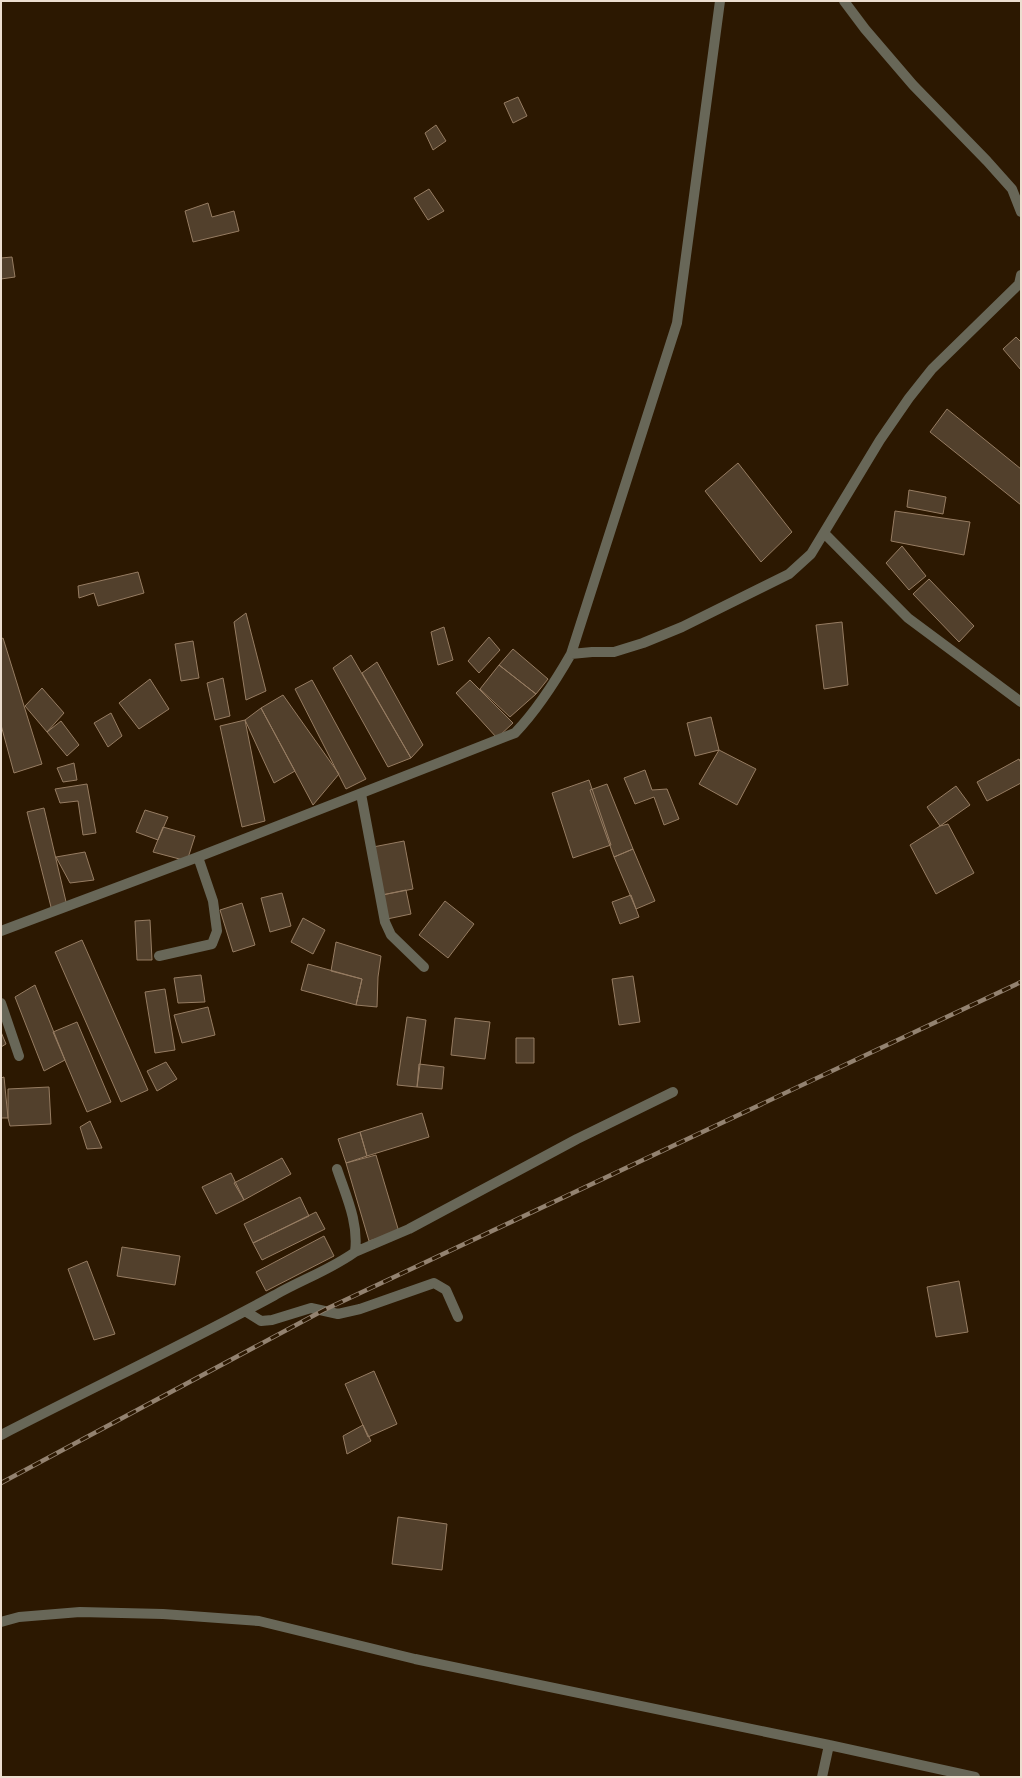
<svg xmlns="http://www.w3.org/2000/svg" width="1022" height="1778" viewBox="0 0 1022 1778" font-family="'Noto Sans',sans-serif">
  <rect width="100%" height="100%" fill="#2c1801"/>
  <path fill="#52402c" stroke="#967c62" d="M518 97 527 116 513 123 504 103Z
    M436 125 446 141 433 150 425 133Z
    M429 189 444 211 428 220 414 198Z
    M208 203 212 217 234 211 239 231 193 242 185 211Z
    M12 257 15 277 1 279V258Z
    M1016 337 1021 342V370L1003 349Z
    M947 409 1021 469V505L930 432Z
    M738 463 792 532 761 562 705 491Z
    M909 490 946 497 943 514 907 507Z
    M895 511 970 522 964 555 891 541Z
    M902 546 926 576 909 590 886 563Z
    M138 572 144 593 98 606 94 593 79 598 78 586Z
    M929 579 974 626 959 642 913 594Z
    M246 613 266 691 246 700 234 622Z
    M842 622 848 685 824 689 816 625Z
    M444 627 453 660 438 665 431 632Z
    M489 637 500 650 479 673 468 661Z
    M3 638 42 764 14 773 1 725V639Z
    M193 641 199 678 181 681 175 644Z
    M513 649 548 679 536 694 499 665Z
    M351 655 411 758 388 767 333 668Z
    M377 662 423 745 411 758 362 673Z
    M499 665 536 694 510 717 480 689Z
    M223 678 230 716 215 720 207 683Z
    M150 679 169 709 139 729 119 703Z
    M312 680 366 779 346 789 295 689Z
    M470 680 513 723 497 738 456 693Z
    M42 688 64 713 47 732 25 706Z
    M283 695 339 774 313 805 261 708Z
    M261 708 295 771 274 783 245 720Z
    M111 713 122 736 108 747 94 723Z
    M711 717 719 750 695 756 687 723Z
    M245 720 265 821 242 827 220 726Z
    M61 721 79 745 67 756 47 732Z
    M719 750 756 769 737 805 699 784Z
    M1019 759 1021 763V783L987 801 977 782Z
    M74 763 77 780 63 782 57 768Z
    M645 770 652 790 667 789 679 819 664 825 654 797 635 804 624 778Z
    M589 780 611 845 573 858 552 793Z
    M87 784 96 833 83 835 78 801 60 803 55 789Z
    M607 784 633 849 614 857 590 790Z
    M956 786 970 805 940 826 927 807Z
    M44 808 67 906 52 911 27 812Z
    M145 810 168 817 158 840 136 832Z
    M948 824 974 873 936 894 910 845 940 826Z
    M163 827 195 836 187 861 153 852Z
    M404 841 413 889 382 895 373 847Z
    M633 849 655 901 636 909 614 857Z
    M85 852 94 880 70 883 56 857Z
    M406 890 411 914 387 919 382 895Z
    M282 893 291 926 270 932 261 898Z
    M631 895 639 917 620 924 612 902Z
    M445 901 474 924 448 958 419 935Z
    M242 903 255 945 233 952 220 910Z
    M303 918 325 930 313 954 291 942Z
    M150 920 152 960H137L135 921Z
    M82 940 148 1090 121 1102 55 952Z
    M336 942 381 956 378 977 377 1007 356 1005 362 979 331 971Z
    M308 964 362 979 356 1005 301 990Z
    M201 975 205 1002 178 1003 174 978Z
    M633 976 640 1022 619 1025 612 979Z
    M35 985 65 1060 44 1071 15 997Z
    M165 989 175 1050 155 1053 145 992Z
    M208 1007 215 1035 182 1043 174 1015Z
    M407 1017 426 1020 417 1087 397 1085Z
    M455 1018 490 1022 485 1059 451 1055Z
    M77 1022 111 1102 87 1112 53 1032Z
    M1 1032 6 1044 1 1047Z
    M516 1038H534V1063H516Z
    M166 1062 177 1079 157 1091 147 1071Z
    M419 1064 444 1067 442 1089 417 1087Z
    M4 1077 8 1118H1V1078Z
    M49 1087 51 1124 10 1126 8 1118V1089Z
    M422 1113 429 1137 367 1156 360 1132Z
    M90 1121 102 1148 87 1149 80 1127Z
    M360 1132 367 1156 346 1163 338 1139Z
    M376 1155 399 1232 369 1241 346 1163Z
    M282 1158 291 1174 244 1200 234 1183Z
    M231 1173 244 1200 216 1214 202 1187Z
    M300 1197 309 1216 253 1243 244 1224Z
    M316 1212 325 1229 262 1260 253 1243Z
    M324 1236 334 1256 266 1291 256 1272Z
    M122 1247 180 1256 175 1285 117 1276Z
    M87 1261 115 1334 94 1340 68 1269Z
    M959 1281 968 1332 936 1337 927 1287Z
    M374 1371 397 1424 368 1437 345 1384Z
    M363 1425 371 1441 347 1454 343 1436Z
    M398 1517 447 1524 442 1570 392 1564Z"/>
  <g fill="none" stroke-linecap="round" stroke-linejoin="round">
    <path stroke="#686758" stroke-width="10" d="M844 1 865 29 913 85 987 161 1012 189 1021 212
      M824 533 908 618 1021 702
      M571 654 592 652H614L643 643 682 627 789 574 811 554 880 440 909 398 932 369 1019 284 1021 275
      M361 794 385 922 391 935 424 967
      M1 931 198 857 515 733C538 709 555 682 571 654L677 323 720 1
      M159 956 212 944 217 931 213 901 198 857
      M1 1003 19 1056
      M355 1252 409 1229 577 1139 673 1092
      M245 1311 261 1321 272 1320 311 1308 338 1314 360 1309 434 1283 446 1290 458 1317
      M1 1435C92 1388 185 1344 275 1295 301 1280 330 1270 355 1252 359 1223 346 1196 337 1169
      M1 1622 19 1617 80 1612 163 1614 259 1621 415 1659 829 1745 975 1777
      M822 1777 829 1745"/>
    <g stroke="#938270" stroke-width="4.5">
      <path id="rail" d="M1 1483 324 1310 1021 982"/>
    </g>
    <use href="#rail" stroke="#2c1801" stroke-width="3" stroke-dasharray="9" stroke-linecap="butt"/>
  </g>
  <rect width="1022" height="1778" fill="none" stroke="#ecded0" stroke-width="4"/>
</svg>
